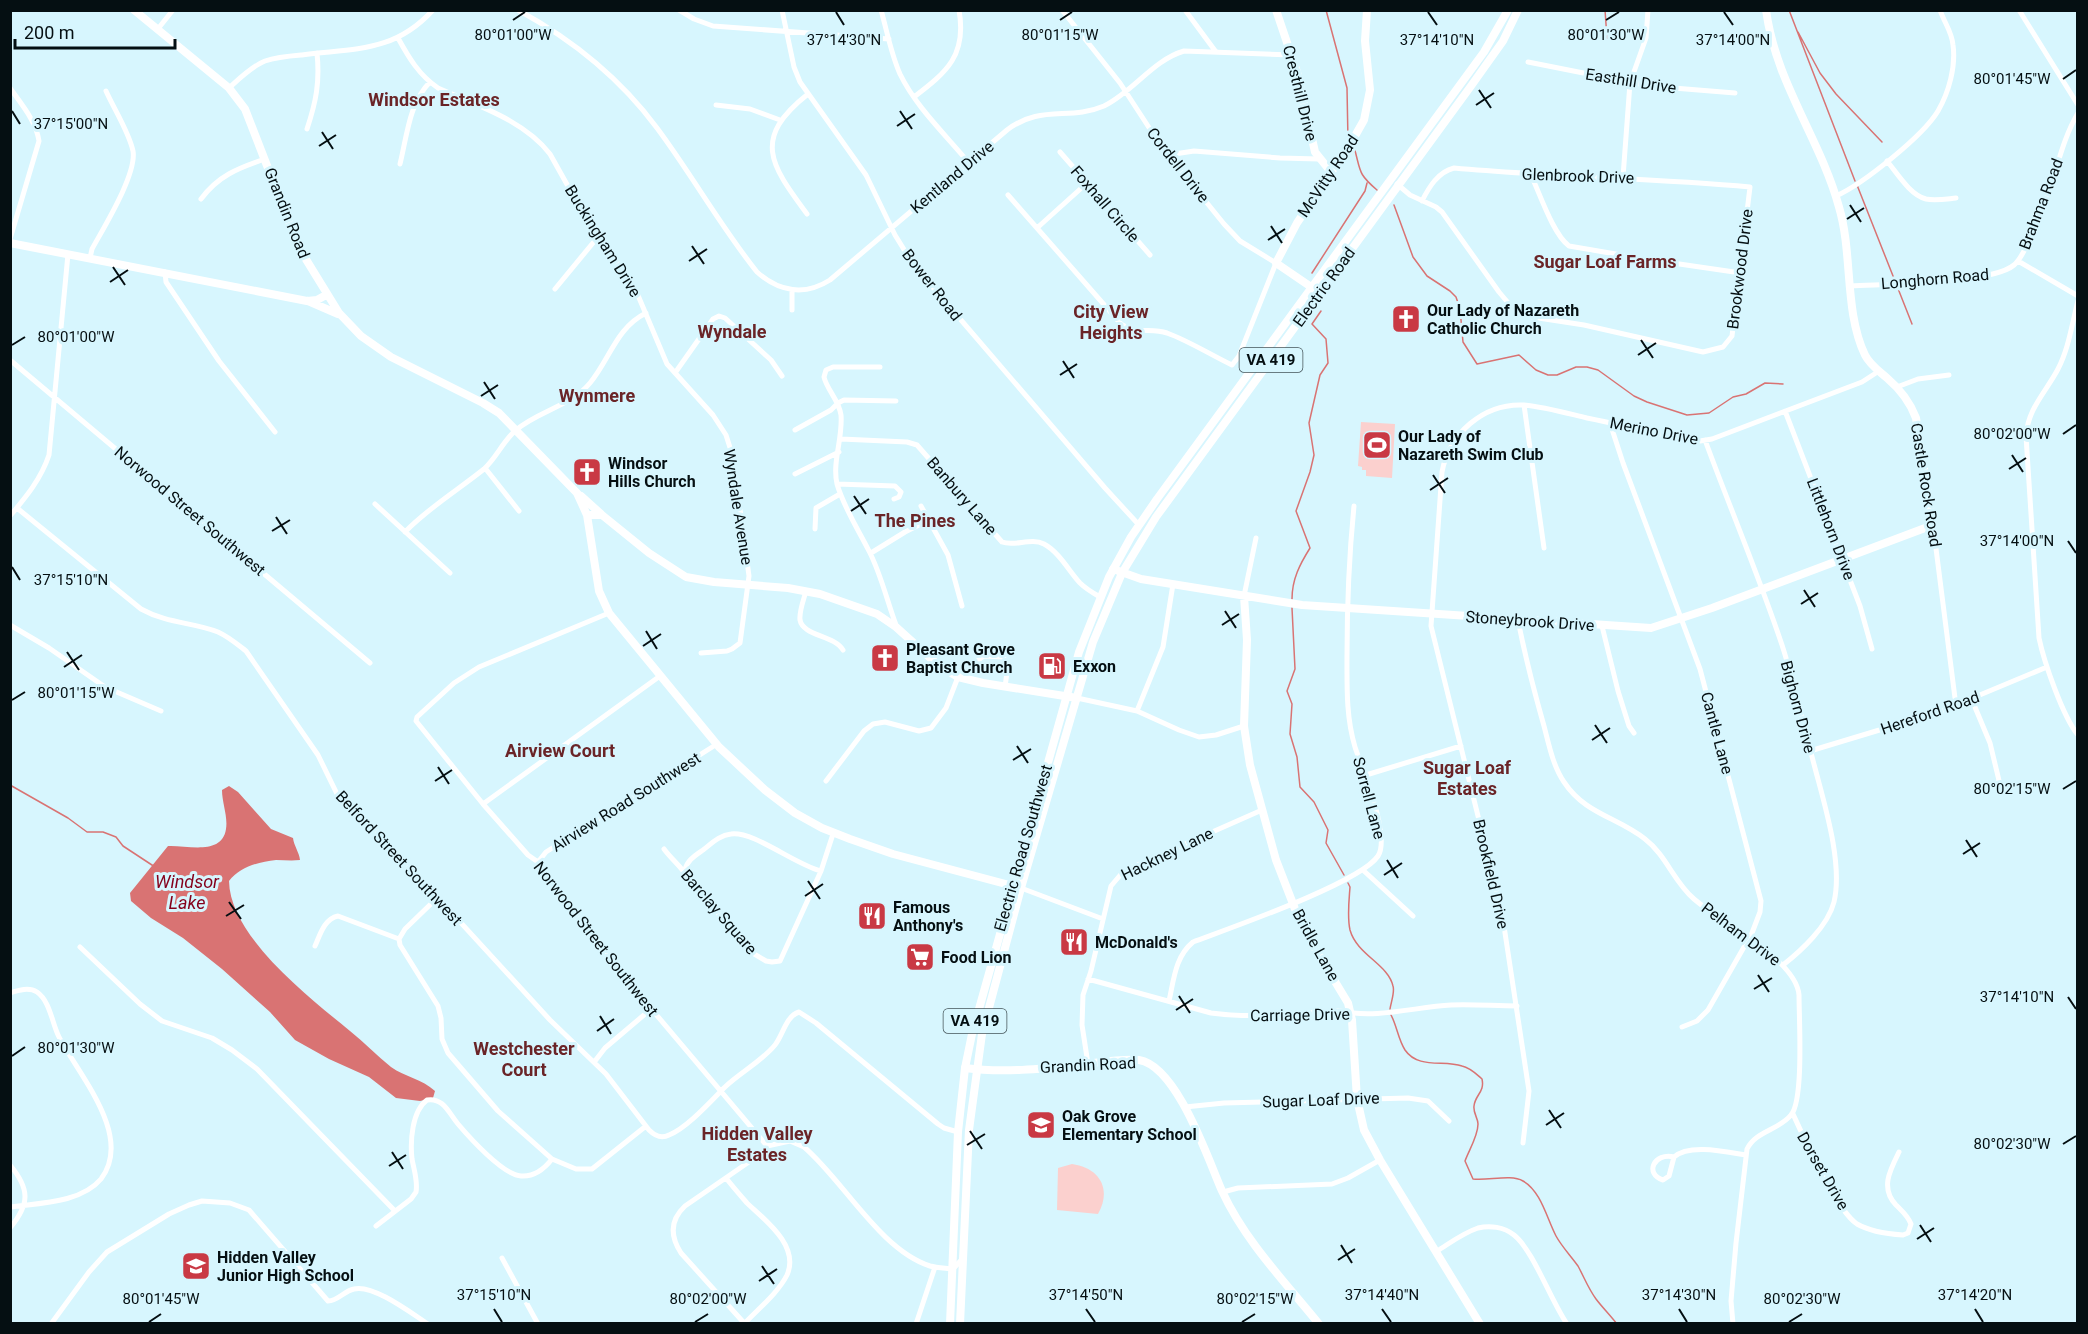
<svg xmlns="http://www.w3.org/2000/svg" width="2088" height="1334" viewBox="0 0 2088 1334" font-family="Roboto,sans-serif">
  <rect width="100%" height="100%" fill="#d7f6fe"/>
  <path fill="#fbd0ce" d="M1361 422 1395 424 1392 478 1366 476V470H1362V467L1358 466Z
    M1072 1164C1100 1168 1112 1189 1098 1214L1057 1210 1058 1168Z"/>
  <path fill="#d97373" d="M229 786 238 792 271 829 293 838C294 846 299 852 300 860 291 861 284 860 276 860 258 862 240 867 229 881 230 937 310 998 350 1031 364 1042 377 1056 391 1067 405 1077 422 1079 435 1091L433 1098 420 1101 396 1098 369 1077 329 1059 295 1040 270 1012 222 969 183 938 151 918 131 901 130 893 168 846C187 845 222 856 226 829 228 816 222 803 222 790Z"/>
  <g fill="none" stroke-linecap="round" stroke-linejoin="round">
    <path stroke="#d97373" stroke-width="1.5" d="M1326 10 1347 88 1348 141
      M1605 10 1607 38
      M1789 10 1855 181
      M1798 32 1820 73 1836 94 1882 142
      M1354 147C1361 171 1357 173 1377 190
      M1857 185 1895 281
      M1394 205 1413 257 1427 276 1450 291 1456 297 1460 309 1463 342 1477 364 1519 355 1536 370 1548 375H1557L1576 367H1587L1598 370 1634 396 1647 402 1687 415 1709 413 1733 397 1746 394 1765 383 1783 384
      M1312 273 1365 191 1367 183
      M1897 286 1912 324
      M1292 599C1292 579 1300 564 1310 548L1296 511 1310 472 1314 455 1309 423 1320 375 1328 363 1326 339 1312 324 1321 311
      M1292 608 1295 669 1287 691 1292 704 1290 734 1297 757 1300 787 1314 802 1328 830 1326 843 1344 875
      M10 785 68 818 87 832H103L116 837 123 846 155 867
      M1348 883 1350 887C1349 901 1347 917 1350 930 1357 955 1388 964 1393 986 1395 992 1391 1002 1390 1009
      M1391 1015C1397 1026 1398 1039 1405 1050 1418 1069 1443 1060 1462 1066 1471 1068 1476 1074 1482 1079 1485 1092 1475 1095 1474 1106 1473 1113 1478 1118 1478 1124 1478 1136 1469 1150 1465 1161L1473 1179C1488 1181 1511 1174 1523 1181 1541 1191 1547 1219 1556 1236 1562 1247 1571 1256 1578 1266 1584 1277 1588 1288 1596 1299 1602 1307 1610 1315 1617 1324"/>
    <path stroke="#fff" stroke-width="5" d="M518 10C573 40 620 78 657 128 692 175 721 227 757 272 779 292 805 296 830 280L1007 130C1041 104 1069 121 1104 106 1133 92 1153 60 1184 51L1292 55
      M679 10 694 19 713 26 889 39
      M782 10 794 67 800 82 866 175 895 235 913 264 1105 488 1139 525
      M881 10C887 31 891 54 900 74 916 107 945 134 969 163
      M1185 10 1216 52
      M2019 10 2078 105
      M157 30 173 10
      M398 38C409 58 419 75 438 88 476 105 524 120 550 154L597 238 619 265 637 293 667 364 713 415 726 435 733 457 749 576 740 643 732 649 727 651 701 653
      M1528 62 1649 86 1735 93
      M10 88C22 105 36 121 39 141L10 239
      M229 88C239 79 252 66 265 61 277 57 290 56 302 55 354 48 394 53 433 10
      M914 97C947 72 967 55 959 10
      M716 105 750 109 780 120
      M307 129C316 102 320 82 317 53
      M1060 152 1150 255
      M1168 155 1194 151 1280 158 1319 159
      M1887 161C1897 173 1910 195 1926 199 1935 201 1946 199 1956 198
      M400 164C407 136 409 103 430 82
      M1531 175C1540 194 1553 234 1569 246L1645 259 1741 273
      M1623 177 1630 83 1646 38 1648 10
      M1397 184 1410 195 1436 207 1442 212 1499 292 1510 305 1521 313 1532 317 1584 325 1703 352 1723 347 1732 336 1750 187C1651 178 1552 177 1454 168 1438 172 1429 187 1422 201
      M1008 195 1121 324C1135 334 1151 328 1167 333 1189 341 1211 355 1232 365L1239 356 1276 263 1240 241 1224 224 1161 146 1120 83 1062 10
      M1836 196C1863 184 1923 136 1938 111 1949 92 1956 66 1953 45 1952 32 1944 22 1940 10
      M201 199C218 176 238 168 265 159
      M807 214C771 165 751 139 808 94
      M1037 228 1087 183
      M90 258 92 249C104 227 137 174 133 151 129 132 114 109 106 91
      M2018 261 2078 296
      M165 272 166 282 219 361 275 432
      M1851 286C1884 284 1992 284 2014 265 2026 255 2039 215 2046 199 2057 170 2062 140 2078 113
      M555 289 597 238
      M2078 301C2072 323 2069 348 2058 369 2046 392 2028 408 2026 436L2039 638C2044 662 2063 717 2078 735
      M792 310V290
      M10 360 370 663
      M880 367H833L826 370 824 377C827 390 839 400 841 415 843 438 832 462 837 484 844 508 858 529 869 551 881 574 887 601 896 625
      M675 373 713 319 719 316 725 318 771 360 782 376
      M1897 387 1918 379 1949 375
      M1524 405 1544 548
      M1785 411 1860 606 1872 649
      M1610 423 1623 463 1700 669 1761 901 1760 912 1752 933 1708 1010 1697 1021 1682 1027
      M795 430 831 410 838 403 844 400 896 401
      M841 439 907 442 917 445 1002 542C1015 547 1031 537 1044 544 1059 552 1069 571 1080 583 1086 589 1093 593 1100 597
      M1705 440C1730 508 1759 576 1782 645 1795 685 1804 727 1815 768 1825 806 1843 864 1834 902 1828 926 1801 951 1783 965
      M485 468 519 511
      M795 474 839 452
      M837 484 895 486 901 492 899 497 894 499
      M375 504 450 573
      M921 506 948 555 962 606
      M17 508 141 609C168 624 193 622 218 632 229 637 237 644 246 651L318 755 339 798 364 817 550 1020 606 1074 649 1130C655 1136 661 1139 669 1135 687 1128 711 1101 725 1087 741 1072 762 1061 775 1045 783 1035 786 1016 799 1012L816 1023 938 1124 944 1128 958 1132
      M10 516C26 497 41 479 49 455L68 254
      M1933 525 1956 706
      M815 529 816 508 840 494
      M405 532C428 508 458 490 484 469 497 457 503 441 516 430 538 411 571 406 590 383 610 359 616 328 646 313
      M871 553 905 532 929 520
      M806 591C804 599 799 611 800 620 803 636 834 635 843 650
      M1244 596 1256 538
      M609 613 479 667 454 683 417 717 416 721 483 804 528 855 538 862 541 874 638 993 767 1146
      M1518 620C1525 656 1534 691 1544 726 1549 745 1553 766 1564 782 1585 814 1617 817 1645 839 1666 855 1674 882 1694 899 1720 922 1796 959 1799 995 1799 1018 1804 1100 1791 1115 1779 1130 1756 1131 1747 1149L1736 1243 1731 1301 1733 1324
      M10 625 49 648 105 687 161 711
      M1602 626 1618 691 1629 726 1634 733
      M971 665 984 656 1003 657 1008 665 1005 687
      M1077 698 1137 711 1179 730 1199 737 1216 735 1244 726
      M1972 700 1990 743 2002 793
      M1137 711 1163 647 1173 584
      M1810 751 1939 712 2047 667
      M1366 775 1461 746
      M826 781 864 731 873 724 885 722 919 731 931 728 946 708 958 677
      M483 804 660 676
      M664 849C672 860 682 867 688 878L751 952 766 961 772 962 780 961 821 871 833 834
      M538 862 546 852 717 744
      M685 870C687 860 696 855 703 850 712 843 720 835 731 834 754 831 794 864 821 871
      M1364 871 1413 916
      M1021 888 1103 919
      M399 939 405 929 437 898
      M315 946C320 935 324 919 338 916L399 939 400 945 438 1006 441 1018 442 1039 448 1053 498 1111 552 1159 576 1169H592L646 1126
      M80 947 140 1004 162 1021 212 1038 232 1050 257 1069 395 1211
      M1088 979 1211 1013C1254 1019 1297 1013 1340 1011 1377 1019 1415 1007 1451 1005 1473 1004 1495 1006 1517 1006
      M10 993C19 990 29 987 37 992 50 1001 52 1023 59 1037 78 1074 134 1136 101 1179 81 1203 39 1203 10 1207
      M1169 1001C1174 979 1175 957 1193 942 1230 928 1360 883 1378 856 1391 836 1362 769 1355 747 1346 717 1347 687 1347 656 1347 606 1349 556 1354 506
      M595 1061 605 1048 651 1009
      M1088 1064 1082 1025 1083 995 1091 971 1111 886 1122 873 1133 867 1262 810
      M1185 1107 1224 1103 1408 1098 1428 1101 1449 1121
      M1793 1114C1804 1138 1836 1210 1857 1224 1869 1231 1889 1234 1903 1235L1908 1233 1911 1224C1908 1216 1902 1211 1896 1205 1880 1188 1890 1170 1899 1152
      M1523 1143 1529 1091 1502 913 1431 626 1442 472C1449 434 1483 403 1524 405 1545 407 1566 413 1587 418 1617 424 1647 431 1677 438L1700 441 1712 439 1862 382 1879 371
      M767 1146 790 1141 804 1147C843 1180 880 1250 930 1266 937 1268 945 1268 953 1269L964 1257
      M1674 1157 1669 1176 1663 1180C1644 1174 1654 1152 1674 1157 1689 1143 1727 1152 1746 1155
      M10 1165C30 1189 30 1204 10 1228
      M726 1178C733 1187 740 1195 747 1203 765 1220 800 1246 787 1275 778 1293 758 1309 745 1323
      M1223 1192 1238 1188 1332 1184 1348 1178 1380 1160
      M376 1226 411 1199 416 1192C418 1181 414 1170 412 1159 410 1141 412 1111 427 1100 443 1097 449 1113 458 1124 469 1137 503 1175 521 1176 534 1177 545 1168 552 1159
      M1437 1251C1450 1243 1463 1233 1478 1228 1490 1225 1504 1227 1514 1235 1533 1250 1551 1301 1567 1324
      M502 1258 538 1324
      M51 1324 89 1272 107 1252 169 1214 189 1205 202 1201 230 1203 249 1210 328 1301C338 1301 344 1291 354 1289 373 1284 411 1313 428 1324
      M745 1324 681 1253C670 1236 670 1220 685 1206L759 1155 767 1146
      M916 1324 935 1267"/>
    <path stroke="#fff" stroke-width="8" d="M134 10 229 88 245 109 299 248 339 313 361 336 391 357 483 403 499 413 577 493 587 515 599 591 609 613 719 747 765 790 795 813 822 828 850 839 893 854 1017 887
      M1276 10 1297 72 1315 152 1331 172
      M10 243 307 301 317 300 326 295
      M1320 293 1276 263 1297 223 1351 143 1364 120 1370 90 1365 41 1367 10
      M308 301 338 314
      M581 496 601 514
      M587 515H602L649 553 686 577 714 582 788 588 820 594 877 614 896 627 938 665 958 677 983 683 1077 698
      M1113 569 1141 579 1302 605 1651 628 1712 608 1933 525 1916 418C1910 402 1900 389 1887 378 1879 371 1870 365 1865 355 1844 311 1853 254 1839 207 1820 138 1776 84 1766 10
      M1244 596 1247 640 1244 726 1250 765 1276 860 1302 927 1348 1003 1352 1020 1357 1099 1364 1130 1380 1160 1480 1324
      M965 1068C1002 1073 1042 1069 1079 1065 1098 1063 1120 1058 1139 1060 1177 1066 1208 1159 1222 1191 1245 1241 1285 1282 1319 1324"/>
    <path stroke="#fff" stroke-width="8" d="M950 1324 958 1132 965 1068 972 1034 1079 652 1109 577 1131 537 1157 499 1484 52 1508 10
      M960 1324 969 1130 982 1034 1021 888 1093 642 1122 573 1156 517 1471 86 1503 41 1518 10"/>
  </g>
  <path fill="none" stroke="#050f12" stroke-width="2" d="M836 12 844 25M1428 12 1437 25M1724 12 1733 25M513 20 525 12M1060 20 1072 12M1606 20 1619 12M2063 79 2076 70M1479 90 1491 108M1476 105 1494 93M12 111 20 124M900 111 912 129M897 126 915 114M322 132 333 149M319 146 336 135M1850 205 1861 222M1847 219 1864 208M1271 226 1282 243M1268 240 1285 229M692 246 704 264M689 261 707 249M113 267 125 285M110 282 128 270M1641 340 1653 358M12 345 25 337M1638 355 1656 343M1063 361 1074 378M1060 375 1077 364M484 382 495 399M481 396 498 385M2063 434 2076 425M2012 455 2023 472M2009 469 2026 458M1433 475 1445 493M1430 490 1448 478M854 496 866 514M851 511 869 499M276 517 287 534M272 531 290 520M2068 541 2076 553M12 567 20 580M1804 590 1815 607M1801 604 1818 593M1225 611 1236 628M1222 625 1239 614M646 631 657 649M643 646 661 634M67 652 79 670M64 667 82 655M12 700 25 692M1595 725 1607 743M1592 740 1610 728M1017 746 1028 763M1013 760 1031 749M438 767 449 784M435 781 452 770M2063 789 2076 781M1966 840 1977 857M1963 854 1980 843M1387 860 1398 878M1384 875 1402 863M808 881 820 899M805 896 823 884M229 902 241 919M226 916 244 905M1758 975 1769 992M1754 989 1772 978M1179 996 1190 1013M2068 997 2076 1009M1176 1010 1193 999M600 1016 611 1034M597 1031 614 1019M12 1056 25 1047M1549 1110 1561 1128M1546 1125 1564 1113M970 1131 982 1149M2063 1144 2076 1136M967 1145 985 1134M392 1152 403 1169M389 1166 406 1155M1920 1225 1931 1242M1917 1239 1934 1228M1341 1245 1352 1263M1338 1260 1355 1249M762 1266 774 1284M759 1281 777 1269M494 1309 502 1322M1086 1309 1095 1322M1382 1309 1391 1322M1679 1309 1687 1322M1975 1309 1983 1322M149 1322 161 1314M695 1322 708 1314M1242 1322 1255 1314M1789 1322 1802 1314"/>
  <defs>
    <g id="church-square" transform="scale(1.5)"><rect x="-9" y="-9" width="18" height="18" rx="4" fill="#c93944" stroke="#d7f6fe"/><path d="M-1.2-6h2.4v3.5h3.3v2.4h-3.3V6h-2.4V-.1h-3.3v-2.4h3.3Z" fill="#fff"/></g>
    <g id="stadium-square" transform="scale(1.5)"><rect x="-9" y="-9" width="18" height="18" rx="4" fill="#c93944" stroke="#d7f6fe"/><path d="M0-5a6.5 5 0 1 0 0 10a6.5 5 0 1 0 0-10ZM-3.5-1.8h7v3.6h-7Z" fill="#fff"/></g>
    <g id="fuel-square" transform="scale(1.5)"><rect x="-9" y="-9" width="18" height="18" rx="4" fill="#c93944" stroke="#d7f6fe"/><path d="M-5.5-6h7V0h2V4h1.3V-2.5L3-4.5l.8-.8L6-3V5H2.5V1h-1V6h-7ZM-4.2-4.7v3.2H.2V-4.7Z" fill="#fff"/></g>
    <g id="restaurant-square" transform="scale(1.5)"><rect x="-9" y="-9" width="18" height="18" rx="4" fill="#c93944" stroke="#d7f6fe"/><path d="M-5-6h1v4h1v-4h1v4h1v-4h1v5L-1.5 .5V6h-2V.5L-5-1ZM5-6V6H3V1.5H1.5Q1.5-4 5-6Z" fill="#fff"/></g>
    <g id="supermarket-square" transform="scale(1.5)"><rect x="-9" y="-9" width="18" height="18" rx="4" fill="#c93944" stroke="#d7f6fe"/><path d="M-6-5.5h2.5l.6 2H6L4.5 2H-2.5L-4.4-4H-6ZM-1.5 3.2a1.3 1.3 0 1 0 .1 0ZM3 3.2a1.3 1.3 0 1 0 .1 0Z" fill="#fff"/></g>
    <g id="school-square" transform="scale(1.5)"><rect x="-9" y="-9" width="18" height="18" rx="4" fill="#c93944" stroke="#d7f6fe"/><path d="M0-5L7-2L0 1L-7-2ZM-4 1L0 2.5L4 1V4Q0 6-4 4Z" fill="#fff"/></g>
  </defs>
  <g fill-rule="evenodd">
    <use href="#church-square" x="1406" y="319"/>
    <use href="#stadium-square" x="1377" y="445"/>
    <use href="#church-square" x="587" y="472"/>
    <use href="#church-square" x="885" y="658"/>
    <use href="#fuel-square" x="1052" y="666"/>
    <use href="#restaurant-square" x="872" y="916"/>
    <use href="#restaurant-square" x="1074" y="942"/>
    <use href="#supermarket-square" x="920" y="957"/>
    <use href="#school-square" x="1041" y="1125"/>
    <use href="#school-square" x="196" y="1266"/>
  </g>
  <g text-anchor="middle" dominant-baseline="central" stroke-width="6" stroke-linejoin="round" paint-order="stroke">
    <g fill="#d7f6fe" stroke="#445459" stroke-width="1.5">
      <rect x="1239.5" y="348" width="63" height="24" rx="4.5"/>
      <rect x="943.5" y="1009" width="63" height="24" rx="4.5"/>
    </g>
    <g font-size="15" font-weight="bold" fill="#050f12">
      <text x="1271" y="360">VA 419</text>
      <text x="975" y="1021">VA 419</text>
    </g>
    <g font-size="16" fill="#050f12" stroke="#d7f6fe">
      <text transform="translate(1631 81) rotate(9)">Easthill Drive</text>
      <text transform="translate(1300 93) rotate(76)">Cresthill Drive</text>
      <text transform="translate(1178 165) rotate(52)">Cordell Drive</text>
      <text transform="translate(1328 176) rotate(-56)">McVitty Road</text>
      <text transform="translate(1578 176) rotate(2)">Glenbrook Drive</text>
      <text transform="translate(952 177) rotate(-40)">Kentland Drive</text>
      <text transform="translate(1105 204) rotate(49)">Foxhall Circle</text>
      <text transform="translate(2041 204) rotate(-69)">Brahma Road</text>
      <text transform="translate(287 213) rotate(68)">Grandin Road</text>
      <text transform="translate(603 241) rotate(58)">Buckingham Drive</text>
      <text transform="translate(1740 269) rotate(-83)">Brookwood Drive</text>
      <text transform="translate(1935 279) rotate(-5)">Longhorn Road</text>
      <text transform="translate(932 285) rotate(52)">Bower Road</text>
      <text transform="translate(1324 287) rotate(-54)">Electric Road</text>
      <text transform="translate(1654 431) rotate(11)">Merino Drive</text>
      <text transform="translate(1926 485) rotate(81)">Castle Rock Road</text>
      <text transform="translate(962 496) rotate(49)">Banbury Lane</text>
      <text transform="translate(738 507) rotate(81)">Wyndale Avenue</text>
      <text transform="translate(190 511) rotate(40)">Norwood Street Southwest</text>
      <text transform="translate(1831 529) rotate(69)">Littlehorn Drive</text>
      <text transform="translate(1530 621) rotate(4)">Stoneybrook Drive</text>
      <text transform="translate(1798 707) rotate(75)">Bighorn Drive</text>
      <text transform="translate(1930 713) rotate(-19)">Hereford Road</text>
      <text transform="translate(1717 733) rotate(75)">Cantle Lane</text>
      <text transform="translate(1369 798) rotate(75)">Sorrell Lane</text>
      <text transform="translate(626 802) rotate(-32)">Airview Road Southwest</text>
      <text transform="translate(1023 848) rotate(-74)">Electric Road Southwest</text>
      <text transform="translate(1167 854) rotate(-26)">Hackney Lane</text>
      <text transform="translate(399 858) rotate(47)">Belford Street Southwest</text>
      <text transform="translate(1491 874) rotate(77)">Brookfield Drive</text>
      <text transform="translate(719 912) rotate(49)">Barclay Square</text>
      <text transform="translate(1741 934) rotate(37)">Pelham Drive</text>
      <text transform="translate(596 939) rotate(52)">Norwood Street Southwest</text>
      <text transform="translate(1316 945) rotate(61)">Bridle Lane</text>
      <text transform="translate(1300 1015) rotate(-1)">Carriage Drive</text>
      <text transform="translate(1088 1065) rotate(-3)">Grandin Road</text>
      <text transform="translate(1321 1100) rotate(-2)">Sugar Loaf Drive</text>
      <text transform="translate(1823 1171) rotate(60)">Dorset Drive</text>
    </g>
    <g font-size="16" font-weight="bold" fill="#050f12" stroke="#d7f6fe" text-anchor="start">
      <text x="1427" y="310">Our Lady of Nazareth<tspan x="1427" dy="18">Catholic Church</tspan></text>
      <text x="1398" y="436">Our Lady of<tspan x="1398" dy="18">Nazareth Swim Club</tspan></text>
      <text x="608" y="463">Windsor<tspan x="608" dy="18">Hills Church</tspan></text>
      <text x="906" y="649">Pleasant Grove<tspan x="906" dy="18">Baptist Church</tspan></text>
      <text x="1073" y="666">Exxon</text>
      <text x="893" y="907">Famous<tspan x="893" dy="18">Anthony's</tspan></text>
      <text x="1095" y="942">McDonald's</text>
      <text x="941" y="957">Food Lion</text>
      <text x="1062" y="1116">Oak Grove<tspan x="1062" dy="18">Elementary School</tspan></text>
      <text x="217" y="1257">Hidden Valley<tspan x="217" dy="18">Junior High School</tspan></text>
    </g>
    <g font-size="18" font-weight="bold" fill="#6a2427" stroke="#d7f6fe">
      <text x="434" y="99">Windsor Estates</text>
      <text x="1605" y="261">Sugar Loaf Farms</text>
      <text x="1111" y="311">City View<tspan x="1111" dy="21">Heights</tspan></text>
      <text x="732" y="331">Wyndale</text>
      <text x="597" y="395">Wynmere</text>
      <text x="915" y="520">The Pines</text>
      <text x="560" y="750">Airview Court</text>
      <text x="1467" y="767">Sugar Loaf<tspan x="1467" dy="21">Estates</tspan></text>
      <text x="524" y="1048">Westchester<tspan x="524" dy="21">Court</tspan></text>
      <text x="757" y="1133">Hidden Valley<tspan x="757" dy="21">Estates</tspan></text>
    </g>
    <g font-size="18" font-style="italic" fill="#85001b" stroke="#d7f6fe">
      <text x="187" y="881">Windsor<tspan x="187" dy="21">Lake</tspan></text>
    </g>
  </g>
  <g font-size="15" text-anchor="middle" fill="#050f12" stroke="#d7f6fe" stroke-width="6" stroke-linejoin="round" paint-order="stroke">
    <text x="513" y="40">80°01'00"W</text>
    <text x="1060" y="40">80°01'15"W</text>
    <text x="1606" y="40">80°01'30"W</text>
    <text x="844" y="45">37°14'30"N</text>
    <text x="1437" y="45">37°14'10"N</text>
    <text x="1733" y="45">37°14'00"N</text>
    <text x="2012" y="84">80°01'45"W</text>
    <text x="71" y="129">37°15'00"N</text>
    <text x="76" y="342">80°01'00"W</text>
    <text x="2012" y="439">80°02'00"W</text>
    <text x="2017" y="546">37°14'00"N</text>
    <text x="71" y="585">37°15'10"N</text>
    <text x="76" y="698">80°01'15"W</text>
    <text x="2012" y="794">80°02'15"W</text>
    <text x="2017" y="1002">37°14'10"N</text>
    <text x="76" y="1053">80°01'30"W</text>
    <text x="2012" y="1149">80°02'30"W</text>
    <text x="494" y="1300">37°15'10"N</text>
    <text x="1086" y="1300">37°14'50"N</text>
    <text x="1382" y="1300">37°14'40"N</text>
    <text x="1679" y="1300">37°14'30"N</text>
    <text x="1975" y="1300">37°14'20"N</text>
    <text x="161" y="1304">80°01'45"W</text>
    <text x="708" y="1304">80°02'00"W</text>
    <text x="1255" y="1304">80°02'15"W</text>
    <text x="1802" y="1304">80°02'30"W</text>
  </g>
  <rect width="2088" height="1334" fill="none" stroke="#050f12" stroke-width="24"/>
  <path d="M15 39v9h160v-9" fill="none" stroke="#050f12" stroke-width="3"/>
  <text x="24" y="39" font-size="18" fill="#050f12" stroke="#d7f6fe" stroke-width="4.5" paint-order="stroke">200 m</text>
</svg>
